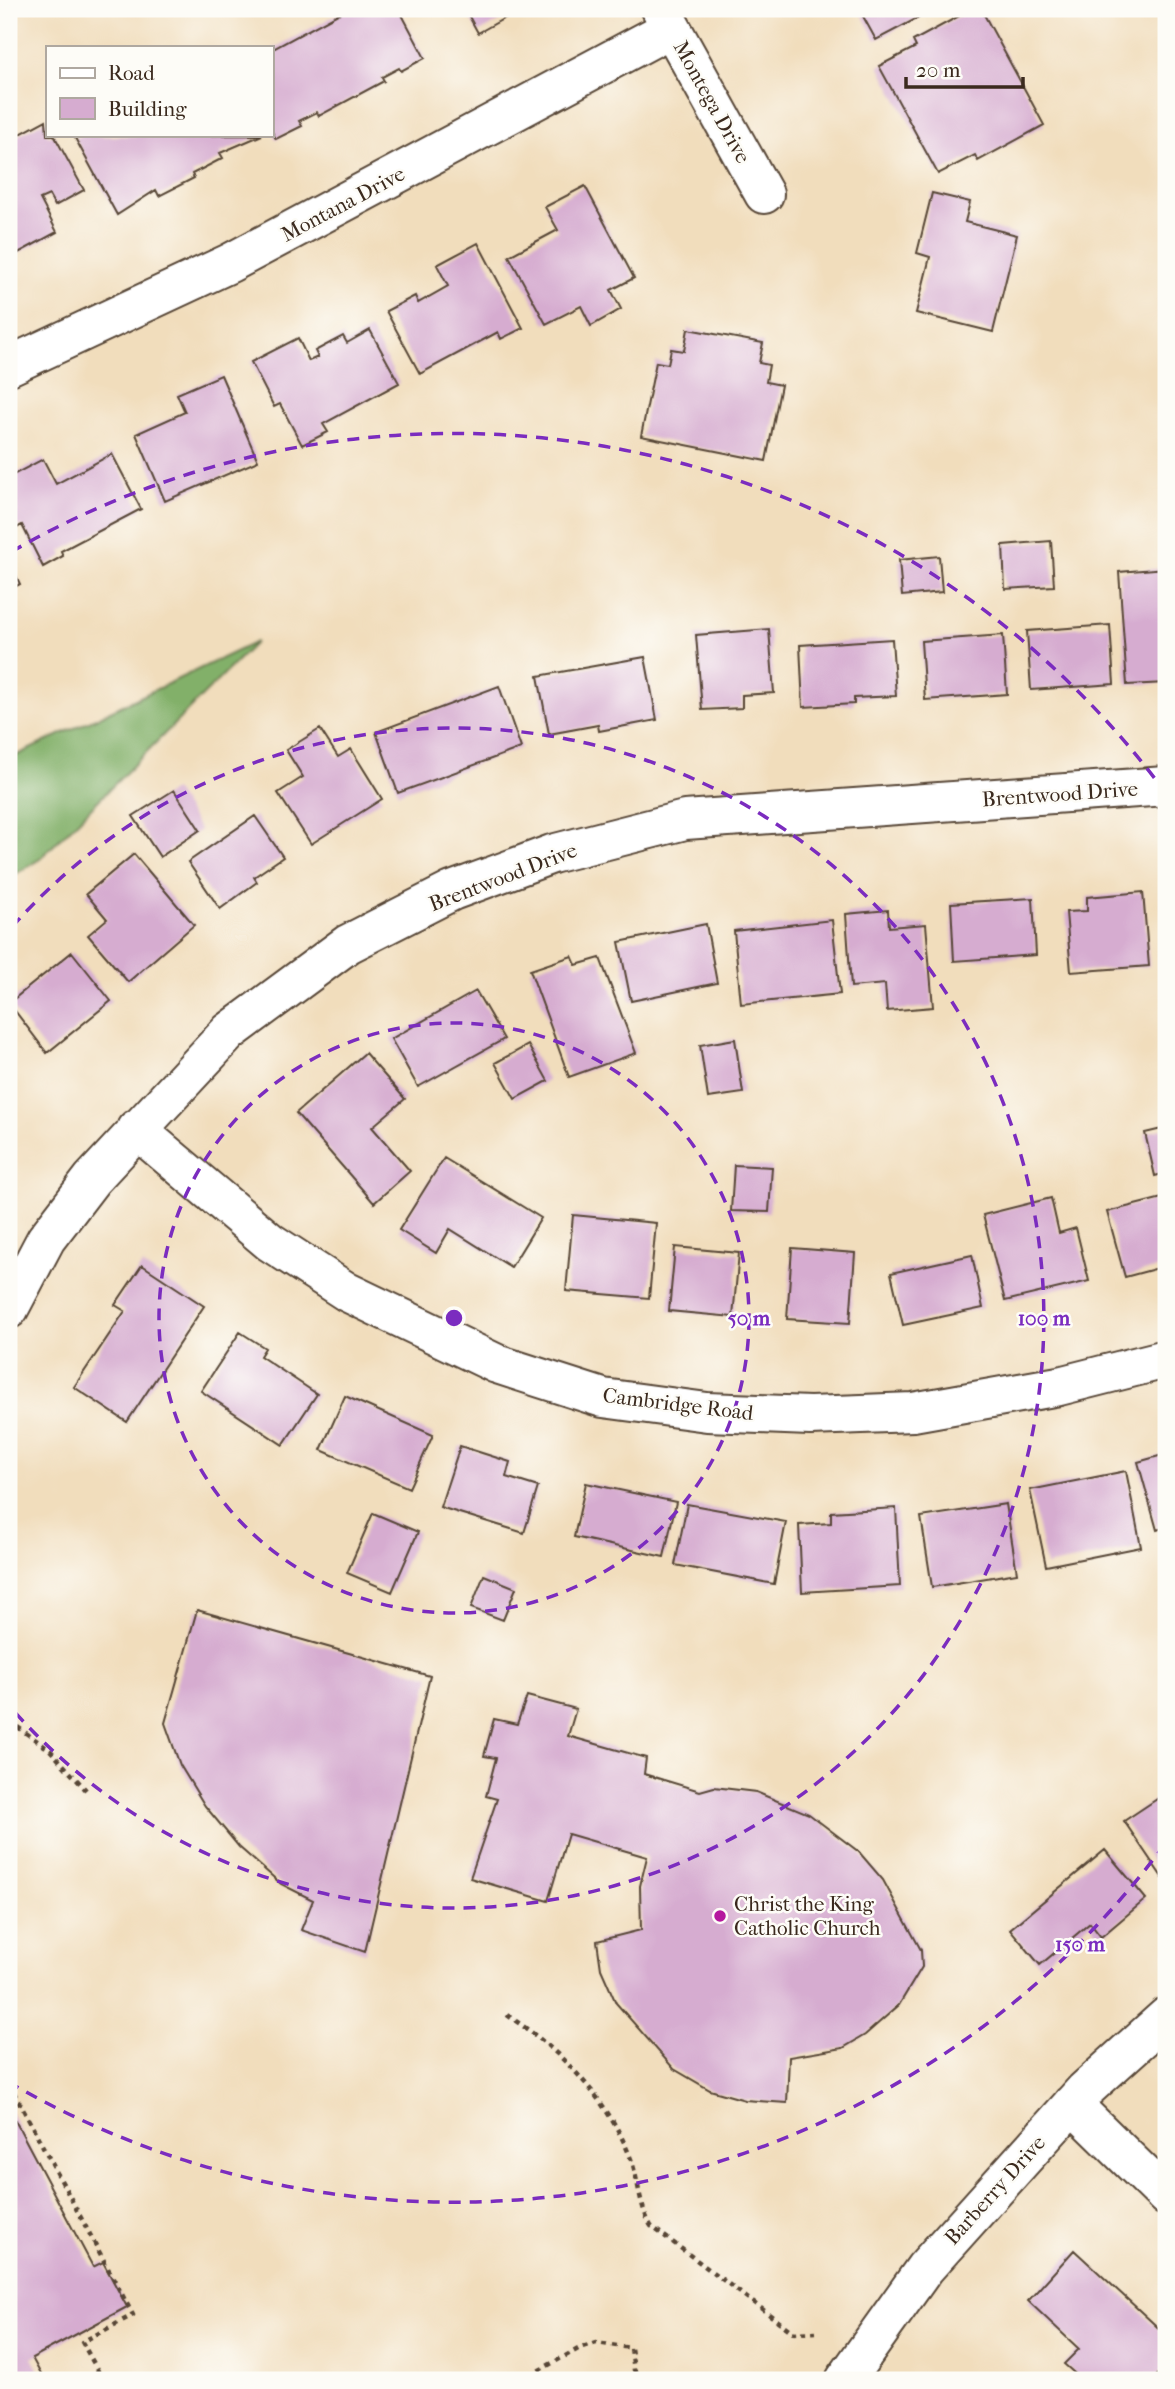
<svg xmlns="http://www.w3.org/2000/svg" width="1175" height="2389" viewBox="0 0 1175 2389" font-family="'IM FELL French Canon',serif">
  <rect width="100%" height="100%" fill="#fdfcf7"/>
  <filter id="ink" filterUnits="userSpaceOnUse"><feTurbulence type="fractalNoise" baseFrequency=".0143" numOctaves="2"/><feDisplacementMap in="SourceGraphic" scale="14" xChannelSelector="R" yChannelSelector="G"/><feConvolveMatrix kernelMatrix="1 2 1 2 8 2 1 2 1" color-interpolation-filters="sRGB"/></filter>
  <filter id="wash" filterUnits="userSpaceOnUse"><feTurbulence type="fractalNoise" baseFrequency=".00686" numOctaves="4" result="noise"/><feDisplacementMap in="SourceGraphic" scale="28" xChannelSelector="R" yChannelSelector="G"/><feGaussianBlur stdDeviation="1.57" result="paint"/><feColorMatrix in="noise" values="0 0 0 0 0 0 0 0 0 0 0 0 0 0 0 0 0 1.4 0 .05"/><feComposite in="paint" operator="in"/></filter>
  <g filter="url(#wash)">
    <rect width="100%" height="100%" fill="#f1ddbc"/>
    <path fill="#82b069" stroke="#5e6d44" stroke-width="2" d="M256 642 40 859 9 878V759Z"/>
    <g id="blocks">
      <path fill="#d6acd0" d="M347 9H399L425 58 401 71 399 68 382 77 384 81 319 116 317 112 299 121 302 126 276 139 271 130V50Z
        M465 9H521L478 33Z
        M859 9H935L876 40Z
        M972 9H981L1044 125 978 161 975 155 938 174 879 66 916 47 913 41Z
        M46 120 47 135H54L84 190 55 206 49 195 40 199 57 232 9 258V140Z
        M82 135 103 136 262 135 220 153 223 158 192 174 194 178 159 196 156 190 117 215 75 138Z
        M585 186 634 278 611 290 621 309 591 326 581 306 546 324 509 256 558 230 545 207Z
        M932 193 970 202 965 222 1017 235 993 332 916 313 930 257 917 253Z
        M478 243 523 328 501 339 498 332 420 374 386 311 415 296 418 303 448 286 437 265Z
        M688 329 763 343 759 363 769 365 766 382 781 385 766 461 641 436 656 362 668 364 671 349 684 351Z
        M370 330 399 383 323 424 328 432 302 445 280 404 274 407 251 362 298 338 309 361 318 357 315 351 343 336 347 343Z
        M221 375 258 461 165 501 136 434 185 412 177 394Z
        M112 454 141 509 61 551 63 556 43 567 22 525 15 529 9 517V477L43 459 56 484Z
        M1051 541 1054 586 1005 589 1003 545Z
        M939 556 942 592 902 596 899 560Z
        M9 561 20 584 9 590Z
        M1166 568V683L1127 685 1119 572Z
        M1110 625 1114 684 1031 690 1027 631Z
        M769 629 774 693 742 695V708L702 710 696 635Z
        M1003 635 1007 694 925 700 921 641Z
        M892 639 896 696 854 698V704L803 707 800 645Z
        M645 657 657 720 599 731 598 725 549 734 538 676Z
        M499 686 521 748 398 793 376 732Z
        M320 729 338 757 351 749 382 799 311 844 278 793 303 777 286 750Z
        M174 790 200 830 160 857 133 816Z
        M255 816 283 857 254 877 257 882 220 909 188 862Z
        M134 854 194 925 128 982 88 935 107 919 86 894Z
        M1166 891V947H1164L1161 892Z
        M1143 892 1149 966 1071 972 1066 912 1087 911V897Z
        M1033 898 1036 955 954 961 951 903Z
        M888 910 889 927 926 924 933 1007 887 1011 885 984 851 987 846 914Z
        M832 920 840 994 741 1004 734 931Z
        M706 924 717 983 631 1001 619 942Z
        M72 952 111 1001 47 1053 9 1003Z
        M572 956 576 965 600 958 636 1053 569 1077 530 970Z
        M476 991 504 1039 418 1087 391 1039Z
        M735 1039 743 1093 708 1098 700 1045Z
        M528 1045 548 1081 515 1099 495 1063Z
        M365 1053 405 1099 372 1127 410 1171 374 1203 296 1113Z
        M1166 1128V1173L1155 1176 1145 1133Z
        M444 1158 541 1218 511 1267 450 1229 436 1253 399 1230Z
        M734 1165 772 1167 769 1212 731 1211Z
        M1166 1197V1266L1125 1277 1107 1212Z
        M1051 1198 1059 1233 1076 1228 1089 1281 1005 1301 983 1215Z
        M573 1215 656 1223 649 1298 566 1291Z
        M675 1247 739 1253 733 1317 669 1311Z
        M792 1248 855 1253 850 1323 787 1319Z
        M972 1255 983 1308 903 1325 891 1273Z
        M142 1265 204 1306 127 1422 74 1387 125 1311 115 1305Z
        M240 1332 265 1348 260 1356 317 1394 283 1445 201 1391Z
        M345 1396 433 1435 409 1488 321 1450Z
        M460 1446 510 1462 506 1477 538 1487 524 1533 440 1507Z
        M1166 1454V1527L1157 1530 1138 1462Z
        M1126 1471 1141 1547 1046 1566 1030 1490Z
        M586 1483 676 1502 664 1557 574 1537Z
        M687 1504 786 1522 774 1584 675 1565Z
        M1006 1504 1017 1573 932 1587 921 1517Z
        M896 1508 900 1586 802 1592 799 1525 831 1523V1512Z
        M373 1513 418 1532 392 1592 347 1573Z
        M484 1575 516 1588 503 1620 471 1608Z
        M197 1610 430 1676 365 1952 301 1930 313 1900 281 1884 239 1847 205 1806 180 1765 165 1723Z
        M527 1696 576 1709 568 1736 646 1758 644 1774 700 1791 714 1787 756 1792 809 1814 859 1852 883 1880 921 1950 922 1967 899 2005 865 2035 843 2048 789 2057 787 2103 745 2100 710 2090 674 2069 616 2003 601 1969 597 1941 641 1930 640 1886 647 1857 568 1834 548 1901 470 1878 497 1799 486 1796 496 1758 484 1756 494 1719 517 1724Z
        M1166 1793V1883L1124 1821Z
        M1105 1850 1146 1899 1101 1937 1090 1923 1040 1965 1010 1929Z
        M9 2109 93 2267 103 2262 127 2307 32 2358 44 2380H9Z
        M1074 2250 1166 2335V2366L1153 2380H1114L1111 2378 1082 2380 1064 2364 1079 2349 1028 2301Z"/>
    </g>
  </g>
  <g filter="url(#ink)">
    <use href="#blocks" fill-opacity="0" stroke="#564536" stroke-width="2"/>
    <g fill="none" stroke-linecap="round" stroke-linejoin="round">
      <g stroke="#564536" stroke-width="42">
        <path id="minor" d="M661 9 764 194
          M9 366 230 263 671 28
          M136 1129 270 1242 347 1292 497 1364 603 1398 707 1412 810 1416 913 1412 1059 1386 1166 1359
          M9 1309 46 1239 92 1179 229 1032 348 944 452 891 552 854 685 820 1166 786
          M1072 2104 1166 2196
          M845 2380 925 2268 1085 2090 1166 2017"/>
      </g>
      <path stroke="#564536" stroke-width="4.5" stroke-dasharray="5 5" stroke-linecap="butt" d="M9 1721 50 1750 86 1790
        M507 2015C560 2050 608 2098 631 2159 639 2182 639 2205 651 2226L794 2333 816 2332
        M9 2083 133 2315 82 2342 103 2380
        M521 2380 582 2347 596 2343 631 2348 634 2370 642 2380"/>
      <use href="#minor" stroke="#fff" stroke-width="38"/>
    </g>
  </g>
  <g fill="none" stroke="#7b2cbf" stroke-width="3.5" stroke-dasharray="12 9">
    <circle cx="454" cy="1318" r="295"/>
    <path d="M12 927A590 590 0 1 1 12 1709"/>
    <path d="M1165 1844A885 885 0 0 1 12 2084M11 552A885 885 0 0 1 1165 792"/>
  </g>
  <circle fill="#b5179e" stroke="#fdfcf7" stroke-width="2.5" cx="720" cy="1916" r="7"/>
  <g text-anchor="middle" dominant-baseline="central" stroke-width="5" stroke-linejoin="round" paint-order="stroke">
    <g font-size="21" fill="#3b2a1e" stroke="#fdfcf7">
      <text transform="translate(712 102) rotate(61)">Montega Drive</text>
      <text transform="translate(343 204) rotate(-28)">Montana Drive</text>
      <text transform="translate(1060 794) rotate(-4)">Brentwood Drive</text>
      <text transform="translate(503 877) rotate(-21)">Brentwood Drive</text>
      <text transform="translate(678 1404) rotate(7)">Cambridge Road</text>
      <text transform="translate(995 2190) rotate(-48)">Barberry Drive</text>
    </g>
    <g font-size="21" fill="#3b2a1e" stroke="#fdfcf7" text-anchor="start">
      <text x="734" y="1904">Christ the King<tspan x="734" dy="24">Catholic Church</tspan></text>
    </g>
  </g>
  <circle cx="454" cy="1318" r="10" fill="#7b2cbf" stroke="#fdfcf7" stroke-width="3.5"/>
  <g font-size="21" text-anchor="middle" font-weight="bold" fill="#7b2cbf" stroke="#fdfcf7" stroke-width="5" stroke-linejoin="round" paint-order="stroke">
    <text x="749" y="1325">50 m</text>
    <text x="1044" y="1325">100 m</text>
    <text x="1080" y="1951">150 m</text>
  </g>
  <rect width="1175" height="2389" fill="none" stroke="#fdfcf7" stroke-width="35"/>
  <rect x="46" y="46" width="228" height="91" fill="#fdfcf7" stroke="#afa8a0" stroke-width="2"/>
  <rect x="60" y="68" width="35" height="10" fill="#ffffff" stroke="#afa8a0" stroke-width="2"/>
  <text x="108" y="80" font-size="21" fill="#3b2a1e">Road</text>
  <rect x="60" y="98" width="35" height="21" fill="#d6acd0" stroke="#afa8a0" stroke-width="2"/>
  <text x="108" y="116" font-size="21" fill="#3b2a1e">Building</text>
  <path d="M906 77v10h117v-10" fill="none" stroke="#3b2a1e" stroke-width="3.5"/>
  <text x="916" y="77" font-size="21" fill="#3b2a1e" stroke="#fdfcf7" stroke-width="5" paint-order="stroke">20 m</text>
</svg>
